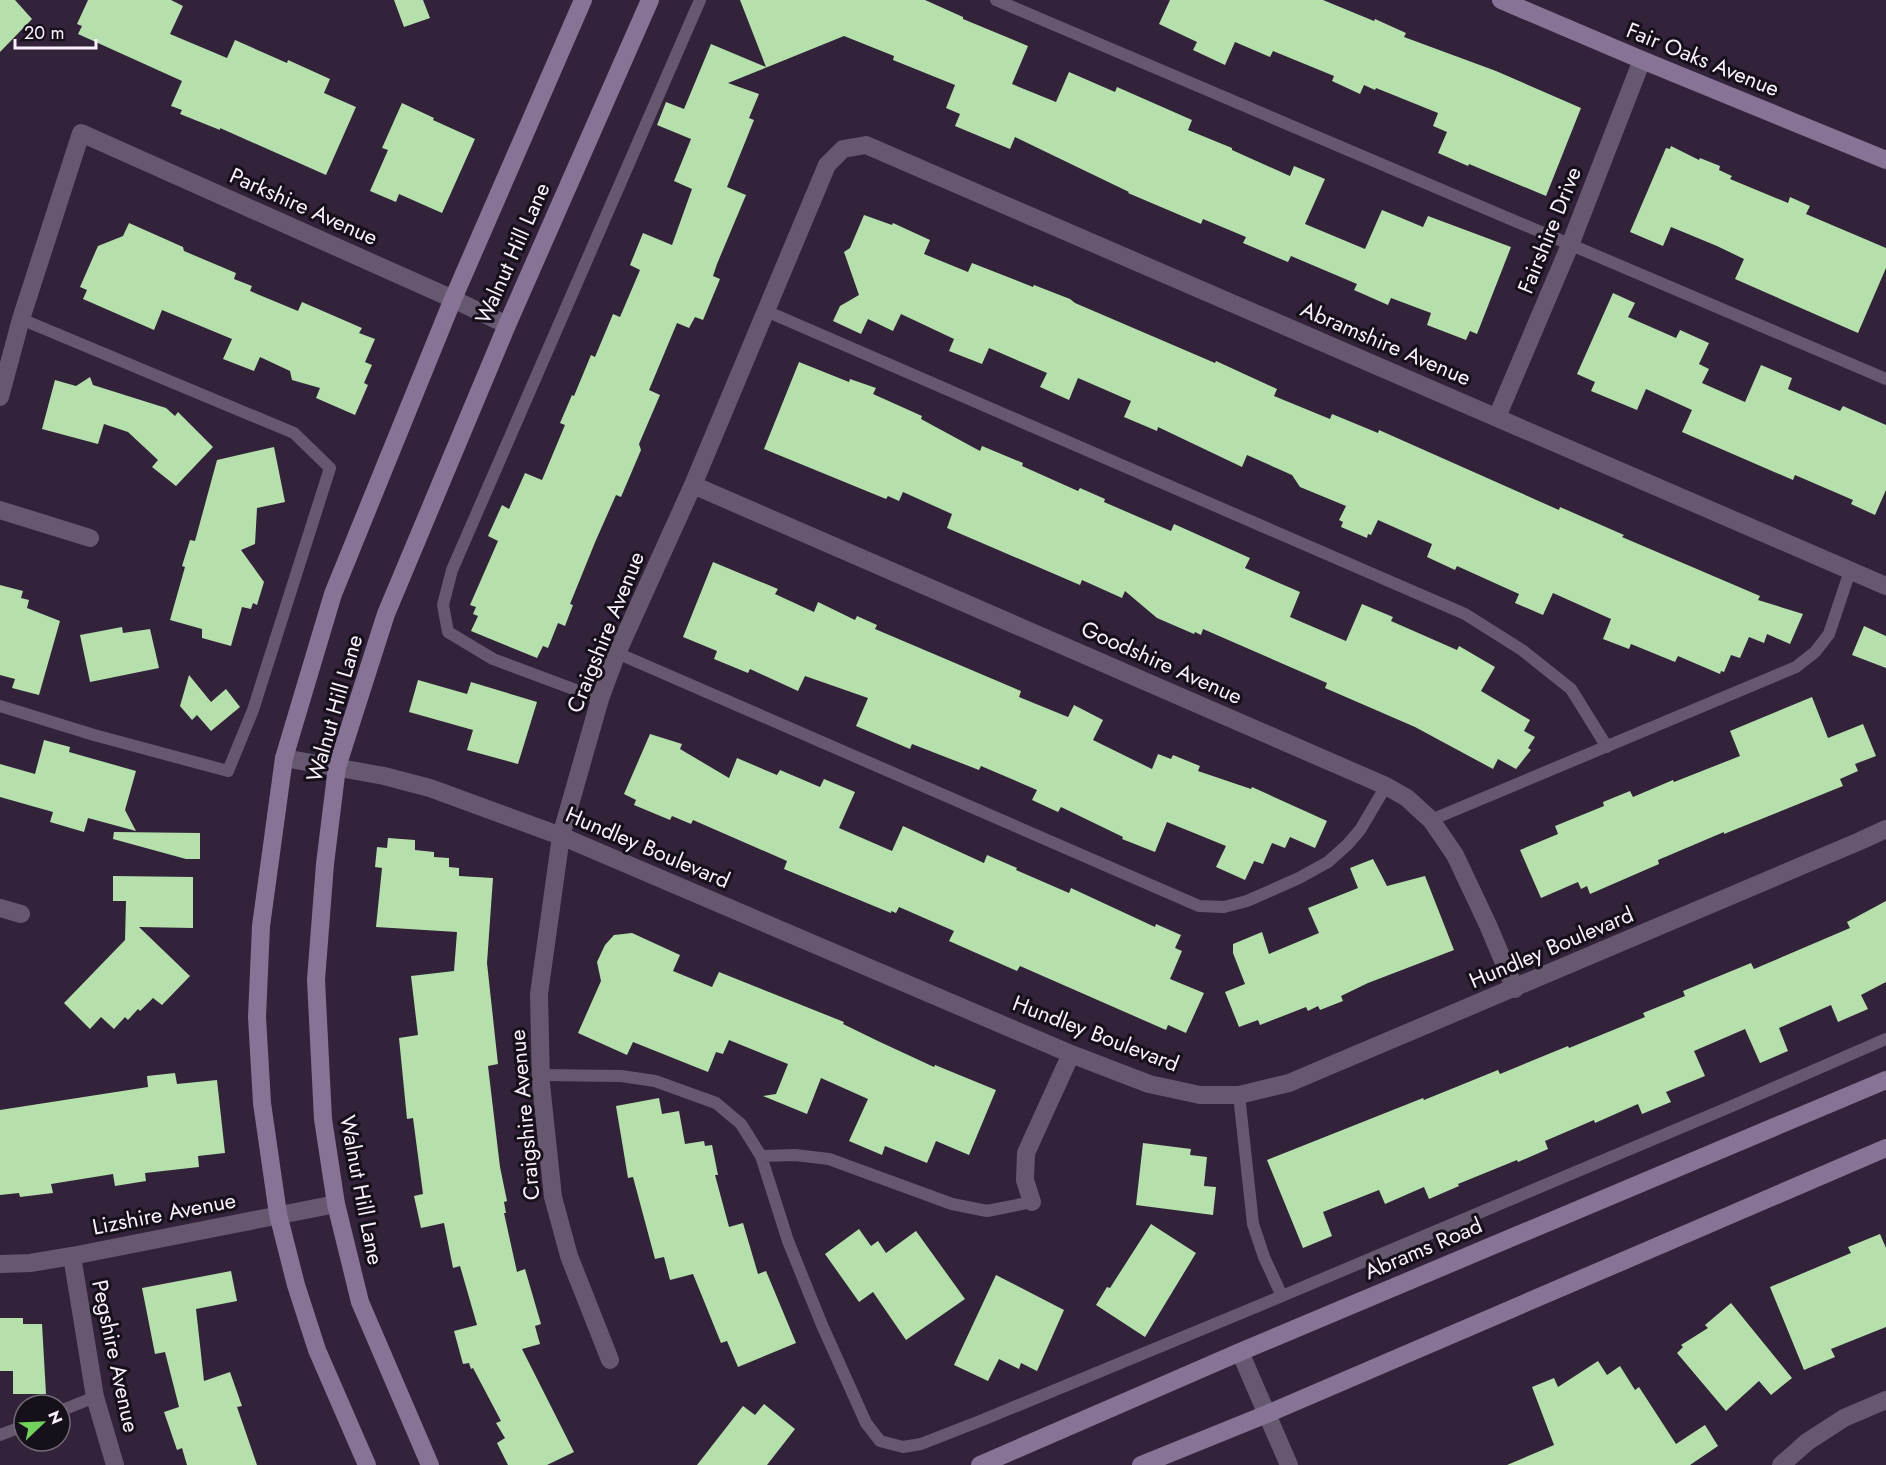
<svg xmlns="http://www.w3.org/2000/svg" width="1886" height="1465" viewBox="0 0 1886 1465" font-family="Jost,sans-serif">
  <rect width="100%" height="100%" fill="#32233b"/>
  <path fill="#b5e0ab" d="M0 0H15L32 19 0 52Z
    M88 0H171L183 6 170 34 227 58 235 40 287 63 288 60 330 79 324 93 356 107 326 175 220 128V130L180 114 182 110 171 106 182 81 78 34 82 26 77 24Z
    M394 0H423L430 18 404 27Z
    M740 0H925L963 17V19L1028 46 1012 84 1056 102 1069 72 1115 92 1117 87 1192 120 1188 130 1232 148V150L1290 176 1294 166 1325 179 1305 224 1365 249 1382 210 1423 227 1428 216 1511 247 1477 334 1470 331 1466 340 1427 325 1431 313 1391 298 1388 305 1354 290 1357 284 1291 256 1288 262 1243 243 1246 237 1203 219 1201 224 1128 193 1129 192 1015 137 1010 149 955 126 960 114 946 108 955 85 893 60 894 56 844 36 728 83 759 94 749 118 754 120 727 187 746 195 717 264 713 276 720 279 703 320 695 317 689 328 677 323 649 390 660 395 639 444 641 450 621 497 616 495 596 540 570 604 573 605 565 626 558 623 548 648 543 646 537 658 471 631 478 616 473 614 476 607 470 605 498 541 488 536 502 505 509 509 525 473 542 480 565 425 560 423 572 395 574 396 591 355 595 357 613 314 620 317 640 270 630 265 643 233 672 245 692 189 674 181 691 139 657 125 666 102 684 109 711 44 766 67Z
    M1170 0H1323L1374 21 1375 19 1406 33 1404 37 1496 71 1581 108 1546 196 1469 164 1468 166 1438 153 1447 132 1433 126 1438 113 1376 88 1375 90 1364 85 1360 94 1332 81 1334 76 1273 51 1270 57 1235 42 1225 65 1193 50 1197 42 1159 24Z
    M402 103 434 118 433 120 475 139 442 213 399 194 396 202 370 191 388 150 382 148Z
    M1671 146 1699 160 1700 158 1720 166 1719 170 1732 176 1730 179 1788 203 1790 197 1810 206 1806 214 1886 248V268L1858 333 1735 279 1744 259 1717 246 1671 227 1663 246 1630 232 1666 148 1670 149Z
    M864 215 892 225 893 223 930 240 924 254 968 272 972 263 1033 287 1034 285 1070 299 1075 303 1215 363 1216 361 1277 389 1274 396 1330 419 1332 414 1378 433 1379 430 1559 510 1560 507 1624 535 1622 537 1760 596 1758 600 1803 614 1790 644 1767 634 1764 643 1749 637 1740 658 1731 655 1724 672 1721 671 1720 674 1678 656 1675 662 1631 644 1629 649 1603 639 1611 619 1553 593 1543 615 1515 603 1519 594 1457 566 1455 570 1427 557 1432 544 1378 520 1371 535 1368 534 1367 538 1341 527 1343 522 1339 520 1346 506 1300 487 1292 475 1247 455 1242 467 1158 427 1157 431 1124 417 1131 401 1078 378 1069 400 1040 387 1047 373 989 348 982 364 949 351 954 339 901 314 893 331 868 319 861 334 833 321 840 306 859 295 844 252 850 248Z
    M129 223 183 247 184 251 236 273 234 279 252 286 250 291 298 311 302 302 362 328 359 333 375 339 365 362 372 365 364 383 368 385 355 415 316 398 320 388 292 380 290 371 260 357 254 371 223 359 232 339 162 310 154 330 83 299 87 290 80 287 98 246 123 236Z
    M1613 293 1635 303 1628 317 1676 338 1680 330 1709 343 1699 364 1709 369 1702 383 1745 402 1761 365 1792 378 1788 389 1840 411 1843 406 1886 425V490L1875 515 1851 504 1853 500 1795 475 1793 480 1682 432 1692 410 1646 389 1637 410 1591 391 1595 382 1577 374Z
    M799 362 849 382 850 379 876 388 873 394 922 416 921 419 980 451 982 446 1023 463 1022 466 1078 491 1080 488 1105 499 1104 502 1171 531 1174 524 1250 558 1245 568 1300 592 1290 617 1346 641 1362 604 1393 617 1391 621 1457 650 1459 646 1495 667 1481 691 1530 720 1524 731 1535 737 1528 748 1531 750 1516 769 1498 759 1493 769 1415 727 1325 688 1327 683 1203 629 1201 635 1195 632 1194 634 1157 618 1125 591 1122 598 1082 580 1080 585 947 528 952 514 903 492 899 501 888 496 886 499 764 449Z
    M90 377 93 385 166 408 175 416 178 412 213 447 176 486 152 467 158 460 128 432 104 424 98 444 42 429 55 380 76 386Z
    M274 447 285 502 257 508 255 544 241 550 264 582 257 605 253 603 251 609 242 607 231 646 202 638V629L170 620 185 567 182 566 190 540 195 541 217 460Z
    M713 562 778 589 775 594 814 612 818 602 855 620 857 616 877 625 875 629 1021 691 1019 697 1068 717 1074 705 1103 720 1093 740 1152 769 1158 754 1171 759 1173 755 1200 766 1198 771 1251 789 1252 787 1327 821 1315 848 1290 837 1285 848 1272 843 1263 864 1254 861 1245 880 1216 867 1226 846 1167 822 1155 852 1122 839 1123 837 1061 807 1058 812 1032 800 1037 790 981 766 979 770 912 744 910 749 856 726 868 698 805 676 798 691 750 669 748 673 714 659 717 651 683 637Z
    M0 585 23 591 21 598 29 600 27 608 60 621 39 695 12 688 15 679 0 675Z
    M1864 626 1886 636V668L1852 655Z
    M122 627 123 633 150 629 159 668 90 682 80 635Z
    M189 675 211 702 226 689 240 707 211 731 197 715 192 720 180 706Z
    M418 680 467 694 471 682 537 702 518 764 467 750 473 730 409 712Z
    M1812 697 1828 738 1863 724 1876 756 1855 764 1858 771 1840 779 1843 786 1724 834V832L1658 860 1659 864 1590 894 1587 886 1581 889 1578 882 1541 898 1520 850 1558 834 1555 826 1604 806 1603 802 1630 791 1633 797 1673 780 1674 782 1740 756 1730 731Z
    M650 734 682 744 680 749 729 778 737 758 777 775 780 770 820 787 824 779 855 792 839 828 892 851 903 826 984 863 987 855 1017 868 1016 870 1069 893 1071 888 1155 927 1156 924 1181 935 1175 948 1182 951 1170 979 1204 993 1186 1033 1168 1025 1166 1030 1020 966 1017 971 949 941 954 931 899 907 896 913 891 911V913L784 869 787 861 693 820 691 824 672 816 670 820 634 805 636 800 624 794Z
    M44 740 70 747 69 752 136 771 125 810 136 831 88 818 84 832 50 822 53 812 0 797V764L35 774Z
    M114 832 200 833V859H186L113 839Z
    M388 838 415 840V850L434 852V857L449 858V867L459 868V876L493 878 487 963 498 1064 488 1066 500 1167 507 1201 504 1202 506 1213H504L517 1272 525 1269 541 1324 535 1326 540 1344 522 1349 574 1452 547 1465H508L497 1443 505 1438 496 1423 501 1421 473 1368 471 1369 469 1363 463 1364 454 1331 477 1325 460 1266 453 1268 444 1223 421 1228 414 1196 423 1194 413 1118 407 1119 399 1038 418 1035 411 976 454 971 457 932 376 927 382 868 375 867 377 847 387 848Z
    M1373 859 1387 886 1425 876 1454 950 1368 983 1341 996 1343 1001 1320 1010 1318 1006 1308 1011 1306 1007 1260 1025 1258 1020 1239 1027 1225 992 1245 984 1233 953V944L1262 932 1269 954 1319 933 1308 908 1358 888 1350 868Z
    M113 876 193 877V928L139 927 190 976 162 1005 153 998 140 1011 138 1009 128 1020 125 1017 114 1029 101 1017 90 1029 64 1003 125 940 126 901H113Z
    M1886 901V982L1861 995 1868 1009 1838 1022 1831 1005 1779 1028 1788 1051 1760 1063 1745 1029 1694 1051 1705 1076 1666 1092 1671 1102 1642 1114 1638 1104 1595 1123 1594 1120 1545 1141 1548 1149 1518 1162 1517 1160 1458 1184 1459 1186 1429 1199 1424 1187 1385 1204 1379 1190 1323 1212 1332 1236 1303 1248 1267 1160 1423 1098 1424 1100 1498 1070 1500 1074 1568 1046 1569 1048 1645 1017 1643 1013 1685 996 1683 991 1751 963 1754 969 1850 928 1847 922Z
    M632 933 680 955 673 971 712 987 719 972 844 1022 843 1024 880 1042 934 1067 935 1065 996 1090 969 1155 936 1141 927 1163 885 1146 882 1155 849 1141 868 1099 821 1078 807 1114 763 1096 776 1094 788 1064 729 1040 723 1054 716 1052 708 1072 633 1042 627 1055 578 1033 601 981 597 962 605 945 614 935Z
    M175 1073 177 1084 217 1080 225 1153 198 1156 199 1167 145 1173 146 1181 115 1186 113 1174 51 1184 53 1193 20 1197 19 1193 0 1195V1110L148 1087 147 1076Z
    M659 1098 662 1114 679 1111 685 1144 704 1141 705 1146 712 1145 718 1175H715L729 1227 743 1223 758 1274 766 1271 796 1343 738 1367 727 1341 721 1343 693 1274 670 1280 664 1257 655 1259 633 1177 628 1178 616 1106Z
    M1143 1143 1191 1149 1190 1155 1207 1157 1204 1186 1216 1187 1213 1215 1136 1205Z
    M1151 1224 1196 1253 1145 1337 1096 1305 1107 1287 1110 1288Z
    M859 1229 871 1246 878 1241 886 1253 916 1231 965 1299 906 1340 873 1292 859 1302 825 1254Z
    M1880 1234 1886 1248V1327L1831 1349 1835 1357 1804 1370 1770 1287 1851 1253 1848 1247Z
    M231 1271 237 1301 196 1309 204 1381 230 1372 242 1406 237 1407 257 1465H187L182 1448 177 1450 164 1412 179 1407 165 1352 155 1354 142 1288Z
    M996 1275 1064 1310 1037 1371 1021 1363 1019 1369 999 1359 988 1381 954 1365Z
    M1731 1303 1792 1378 1771 1395 1759 1381 1726 1411 1677 1353 1683 1347 1681 1345 1708 1328 1705 1325Z
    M0 1318H23V1324H42L46 1394H13V1371H0Z
    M1598 1361 1607 1375 1620 1366 1635 1390 1639 1387 1676 1444 1705 1425 1718 1446 1690 1465H1507L1554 1445 1532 1387 1554 1378 1558 1387Z
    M764 1404 795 1429 767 1465H697L743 1406 755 1415Z"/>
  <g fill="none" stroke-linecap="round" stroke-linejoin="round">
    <path stroke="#66596f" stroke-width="12" d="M996 0 1886 379
      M766 311 1465 614 1522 650 1571 689 1607 747
      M617 653 1199 906 1224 907 1247 901 1299 878 1328 862 1347 845 1360 830 1386 786
      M600 699 493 659 448 632 443 605 452 570 700 0
      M0 706 94 735 228 771 253 710 330 468 294 433 21 319
      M1431 820 1796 667 1815 652 1829 634 1850 571
      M541 1075 621 1076 655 1081 716 1103 741 1124 761 1156 788 1241 822 1325 866 1423 880 1441 903 1447 921 1444 985 1419 1282 1296 1725 1109 1886 1039
      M1239 1095 1253 1224 1264 1257 1282 1296
      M761 1156 795 1155 829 1159 952 1204 987 1211 1032 1202
      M60 1411 95 1397
      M0 1435 24 1426"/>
    <path stroke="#66596f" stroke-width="18" d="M0 397 21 319 81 133 453 299 507 325
      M1497 417 1570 245 1642 60
      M693 485 1386 786 1407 798 1431 820 1455 855 1488 925 1515 989
      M0 510 90 538
      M284 758 384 776 430 788 561 836 1071 1054 1149 1084 1200 1095H1239L1289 1083 1860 841 1886 829
      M0 908 21 914
      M1032 1202 1025 1180 1026 1153 1071 1054
      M72 1256 95 1397 115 1465
      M0 1264 30 1263 72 1256 336 1204
      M1240 1352 1289 1465
      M610 1360 569 1256 553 1197 541 1084 539 994 561 836 600 699 617 653 693 485 827 165 843 149 866 145 1886 586
      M1781 1465 1807 1442 1844 1418 1886 1400"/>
    <path stroke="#877396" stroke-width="18" d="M1501 0 1642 60 1886 160
      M367 1465 317 1350 296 1285 278 1214 262 1103 257 1017 261 926 284 758 333 594 453 299 583 0
      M430 1465 360 1302 336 1204 323 1119 316 980 325 864 337 767 386 614 507 325 650 0
      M980 1465 1240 1352 1886 1080
      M1141 1465 1267 1414 1886 1148"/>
  </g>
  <g text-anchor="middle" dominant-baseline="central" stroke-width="6" stroke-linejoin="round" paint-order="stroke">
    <g font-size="22" fill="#f9f1fe" stroke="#16101a">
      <text transform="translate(1703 59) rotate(22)">Fair Oaks Avenue</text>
      <text transform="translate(304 206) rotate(24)">Parkshire Avenue</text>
      <text transform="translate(1549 230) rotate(-68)">Fairshire Drive</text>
      <text transform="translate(512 253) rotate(-66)">Walnut Hill Lane</text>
      <text transform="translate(1386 343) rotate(23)">Abramshire Avenue</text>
      <text transform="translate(605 632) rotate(-68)">Craigshire Avenue</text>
      <text transform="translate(1162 662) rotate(24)">Goodshire Avenue</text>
      <text transform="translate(334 708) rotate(-74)">Walnut Hill Lane</text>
      <text transform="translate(648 847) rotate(23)">Hundley Boulevard</text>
      <text transform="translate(1551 947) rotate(-23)">Hundley Boulevard</text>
      <text transform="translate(1096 1033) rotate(21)">Hundley Boulevard</text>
      <text transform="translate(524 1115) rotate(-95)">Craigshire Avenue</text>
      <text transform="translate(362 1190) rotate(79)">Walnut Hill Lane</text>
      <text transform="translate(164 1213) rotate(-11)">Lizshire Avenue</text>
      <text transform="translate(1423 1248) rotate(-23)">Abrams Road</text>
      <text transform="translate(116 1356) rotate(78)">Pegshire Avenue</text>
    </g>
  </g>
  <g transform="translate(42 1423) rotate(67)"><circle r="28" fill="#16101a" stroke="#716a75" stroke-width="1.5"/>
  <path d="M0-4.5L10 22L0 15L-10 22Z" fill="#73d25c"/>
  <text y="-9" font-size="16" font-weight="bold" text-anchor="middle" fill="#f9f1fe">N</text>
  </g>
  <path d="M15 39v9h81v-9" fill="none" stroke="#f9f1fe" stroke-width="3"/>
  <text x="24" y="39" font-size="18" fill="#f9f1fe" stroke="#16101a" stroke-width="4.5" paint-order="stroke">20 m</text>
</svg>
